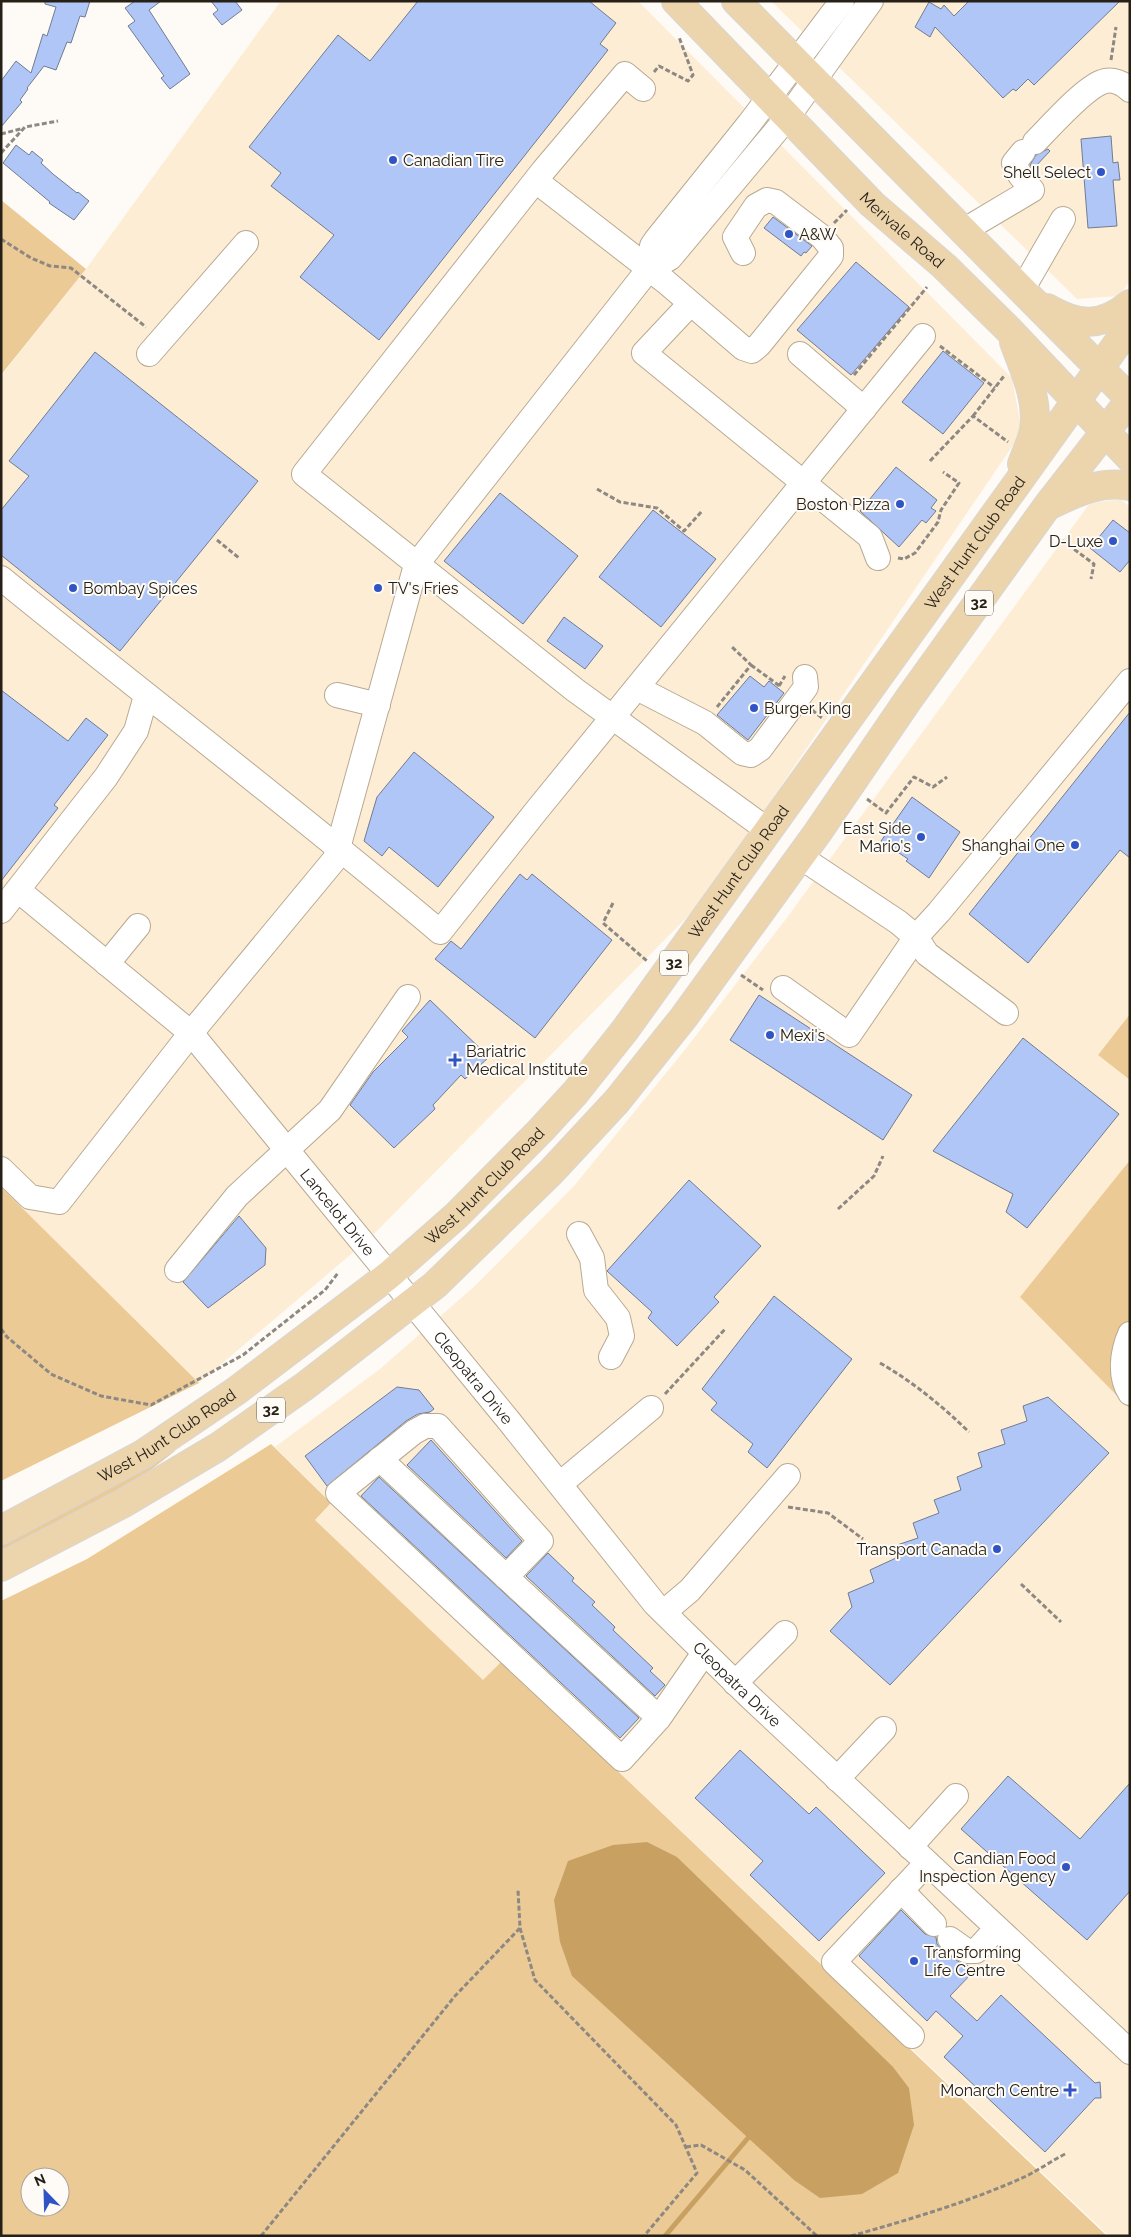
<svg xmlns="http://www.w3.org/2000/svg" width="1131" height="2237" viewBox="0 0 1131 2237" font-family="Raleway,sans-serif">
  <rect width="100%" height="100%" fill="#fefbf6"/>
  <path fill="#fdedd4" d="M281 1H638L1012 378 1022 432 702 902 369 1239 199 1383 1 1187V376L86 269Z
    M771 1H1130V281L1119 296 1077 299Z
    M1121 499 1130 507V1014L1098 1055 1130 1080V1160L1020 1297 1130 1409V2236H1109L502 1661 483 1681 315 1520 331 1503 275 1447 380 1369 476 1285 574 1186 684 1051 786 919 1090 503Z"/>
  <path fill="#ebca96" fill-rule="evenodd" d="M1 200 86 269 1 375Z
    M1130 1014V1080L1098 1055Z
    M1130 1160V1409L1020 1297Z
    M1 1187 199 1383 1 1481Z
    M271 1444 331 1503 315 1520 483 1680 502 1661 1107 2236H1V1601L87 1559ZM30 2177H60V2207H30Z
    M173 1447 175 1451 139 1479 1 1555V1543Z"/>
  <path fill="#c8a162" d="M647 1842 677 1857 893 2067 909 2088 914 2125 898 2173 862 2194 820 2198 794 2180 572 1976 560 1942 554 1900 568 1861 613 1845Z"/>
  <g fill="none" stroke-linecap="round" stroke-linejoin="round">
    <path stroke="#c8a162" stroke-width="5" d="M665 2236 748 2138"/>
  </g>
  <path fill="#b0c6f7" stroke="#717b92" d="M45 1H90L85 17 80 16 71 43 67 42 56 70 44 66 27 88 28 89 20 100 22 102 1 127V81L16 61 31 73 43 34 47 36 56 7 45 4Z
    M135 1H161L149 10 190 74 170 89 161 78 164 76 128 26 135 21 125 8Z
    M211 1H235L242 10 222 25 213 14 218 10Z
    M418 1H589L616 23 600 44 608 50 379 340 300 277 334 235 271 186 281 173 249 147 338 35 370 61Z
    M969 1H1120L1034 85 1028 79 1016 91 1013 89 1003 98 935 27 930 37 915 27 929 2 941 9 944 5 954 16Z
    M1111 136 1113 163 1118 162 1120 180H1113L1117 226 1088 228 1081 139Z
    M16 145 29 155 32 151 43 160 41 163 53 174 77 193 78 192 89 201 74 220 49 203 50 202 3 163Z
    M1048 149 1050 151 1033 169 1030 165 1036 155Z
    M773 217 812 246 806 253 804 252 801 256 764 228Z
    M856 262 909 307 851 375 797 330Z
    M943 351 984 383 943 434 902 402Z
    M95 352 258 481 120 651 1 555V510L29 476 9 461Z
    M896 467 937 500 931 508 936 511 926 523 922 520 899 547 860 511Z
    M500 493 578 556 523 624 444 561Z
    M653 510 716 559 661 627 599 577Z
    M1113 520 1130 533V560L1120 572 1090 548Z
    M564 617 603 646 585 669 547 641Z
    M750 676 764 687 769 681 784 693 748 740 717 715Z
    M1 690 68 741 86 718 108 735 54 805 58 808 1 881Z
    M1130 712V858L1120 850 1028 963 969 914Z
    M414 752 494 817 438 887 389 847 382 856 364 841 377 797Z
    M912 797 960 832 929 878 906 861 908 859 881 841Z
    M520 874 527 880 532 874 612 940 535 1038 435 959 451 941 461 949Z
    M759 995 912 1095 883 1140 730 1040Z
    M430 1000 489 1057 465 1079 461 1075 433 1105 435 1109 394 1148 350 1105 373 1072 408 1037 402 1031Z
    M1023 1038 1119 1114 1027 1228 1006 1212 1013 1194 933 1151Z
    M689 1180 761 1246 714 1297 719 1302 677 1346 648 1318 652 1312 607 1271Z
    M239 1216 266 1248 265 1265 208 1308 183 1282Z
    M774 1296 852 1359 767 1468 748 1452 753 1444 711 1410 717 1403 702 1389Z
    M397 1387 419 1390 434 1409 430 1412 418 1414 406 1421 327 1486 305 1456Z
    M1048 1397 1109 1453 890 1685 830 1631 852 1607 848 1593 874 1582 870 1570 896 1558 891 1547 918 1538 913 1523 939 1513 934 1500 961 1490 957 1477 982 1467 978 1453 1005 1444 1001 1430 1027 1421 1023 1406Z
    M431 1440 522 1541 506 1558 407 1465Z
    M379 1477 639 1718 620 1738 361 1496Z
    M548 1553 574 1578 572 1581 595 1602 592 1605 615 1627 613 1630 653 1668 650 1671 665 1685 655 1696 526 1576Z
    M740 1750 809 1814 816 1807 885 1873 819 1941 750 1875 763 1861 695 1798Z
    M1008 1776 1080 1839 1130 1783V1891L1087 1940 961 1829Z
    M901 1910 925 1934 936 1937 937 1944 942 1950 959 1962 967 1965 974 1971 950 1996 977 2021 1001 1995 1095 2083 1100 2082 1101 2098H1095L1045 2152 944 2057 963 2036 936 2011 927 2021 859 1956Z"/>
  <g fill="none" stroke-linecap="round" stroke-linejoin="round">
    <g stroke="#b8aa92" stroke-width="26">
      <g id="minor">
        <path d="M643 89 625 74 543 171 304 474 575 690 769 831"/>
        <path d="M1035 142C1050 127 1083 89 1102 82 1112 78 1123 83 1130 90"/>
        <path d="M536 181 666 282 743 348 752 351 759 345 831 256V248L822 237 776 202 767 200 756 206 735 237 743 253"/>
        <path d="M963 231 1032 190 1020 175 1014 163 1023 152"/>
        <path d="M648 270 652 246 656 240 749 124 842 1"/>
        <path d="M1022 290 1063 219"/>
        <path d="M690 304 644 353 870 537 878 558"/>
        <path d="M149 354 246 243"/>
        <path d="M800 354 864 409"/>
        <path d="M1 578C147 697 297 811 440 932L537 810 923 336"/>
        <path d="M637 688 705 723 742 753 751 755 760 749 806 687 805 677"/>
        <path d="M337 695 378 705"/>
        <path d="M799 856 898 922 916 937 927 954 1006 1013"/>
        <path id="s1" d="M18 890 191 1033 509 1421 655 1604 750 1697 1130 2052"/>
        <path d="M1 911 106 777 136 731 146 696"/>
        <path d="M107 964 138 926"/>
        <path d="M783 988 849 1035 916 937 939 912 1130 681"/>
        <path d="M1 1169 30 1197 59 1202 191 1033 335 859 416 565 648 270 670 258 787 118 871 1"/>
        <path d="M579 1234 592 1258 596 1290 618 1318 622 1336 611 1357"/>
        <path d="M177 1270 237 1196 330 1110 408 997"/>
        <path d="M1130 1334C1122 1352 1119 1376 1130 1393"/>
        <path d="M380 1459 506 1577"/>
        <path d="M560 1484 651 1408"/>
        <path d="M664 1612 690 1590 788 1476"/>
        <path d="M735 1683 785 1633"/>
        <path d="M659 1718 506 1577 541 1541 438 1426H425L414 1432 338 1493 622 1759 659 1718 704 1653"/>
        <path d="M837 1779 884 1729"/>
        <path d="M910 1847 956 1796"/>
        <path d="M901 1890 934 1924"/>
        <path d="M950 1939 967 1951H976L997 1928"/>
        <path d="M912 2036 834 1962 927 1863"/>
      </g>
    </g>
    <g stroke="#d8d7d5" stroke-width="30">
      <g id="major">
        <path id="s2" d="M676 1 872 204 944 266 1010 331 1130 458"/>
        <path d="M736 1 1130 399"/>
        <path d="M1047 308C1078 326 1101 328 1130 304"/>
        <path d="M1014 342C1024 370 1039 399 1034 430 1032 441 1026 453 1022 464"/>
        <path d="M1052 504C1077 492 1101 480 1130 486"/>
        <path id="s3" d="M1 1530 143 1454 236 1391 389 1275 457 1215 541 1130 575 1093 625 1030 1130 326"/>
        <path d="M1 1567 122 1504 218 1447 305 1386 435 1285 551 1172 617 1101 684 1017 818 832 908 700 1048 505 1130 400"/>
      </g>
    </g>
    <path stroke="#8d8881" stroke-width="3" stroke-dasharray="5 2.5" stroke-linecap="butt" d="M1111 60 1116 27
      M654 72 659 66 688 81 693 75 679 37
      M1 134 24 128
      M1 153 25 127 58 121
      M834 223 847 210
      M1 239 31 258 50 266 71 268 146 327
      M940 346 995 388
      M854 375 927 287
      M973 416 1004 376
      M930 461 973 416 1008 442
      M597 489 620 502 657 508 684 531 702 511
      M1056 536 1094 564 1091 579
      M217 540 239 558
      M898 558 904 559 915 553 938 522 941 510 959 483 943 472
      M751 665 781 687
      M779 686 785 676
      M717 707 751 665 732 647
      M812 710 822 718
      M867 799 886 813 914 777 933 787 947 777
      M613 903 603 923 647 961
      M741 975 763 990
      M838 1209 874 1176 883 1156
      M1 1329 7 1337 51 1374 101 1396 151 1405 243 1355 325 1290 338 1273
      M880 1363C913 1382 941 1405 969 1432
      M665 1394 726 1328
      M788 1507 828 1513 863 1539
      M1021 1584 1061 1622
      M520 1928 535 1980 676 2125 697 2173 644 2236
      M686 2147 701 2145 745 2170 817 2236
      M261 2236 455 1996 520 1928 518 1890
      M851 2236C908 2220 965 2203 1020 2179 1036 2172 1051 2161 1067 2153"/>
    <use href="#minor" stroke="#fff" stroke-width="24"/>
    <use href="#major" stroke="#ecd4ad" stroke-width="28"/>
  </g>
  <g fill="#3054c4" stroke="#fefbf6" stroke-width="2">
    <circle cx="393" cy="160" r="5"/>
    <circle cx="1101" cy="172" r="5"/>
    <circle cx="789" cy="234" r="5"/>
    <circle cx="900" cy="504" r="5"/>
    <circle cx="1113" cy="541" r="5"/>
    <circle cx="73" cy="588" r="5"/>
    <circle cx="378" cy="588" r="5"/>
    <circle cx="754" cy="708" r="5"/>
    <circle cx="921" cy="837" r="5"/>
    <circle cx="1075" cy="845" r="5"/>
    <circle cx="770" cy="1035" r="5"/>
    <path d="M452.5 1052.5h5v5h5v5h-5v5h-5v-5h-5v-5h5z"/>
    <circle cx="997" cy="1549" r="5"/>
    <circle cx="1066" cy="1867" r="5"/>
    <circle cx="914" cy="1961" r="5"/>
    <path d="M1067.5 2082.5h5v5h5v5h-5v5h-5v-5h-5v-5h5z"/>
  </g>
  <g text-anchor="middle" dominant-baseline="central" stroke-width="4" stroke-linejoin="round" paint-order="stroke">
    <g fill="#fefbf6" stroke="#67625a" stroke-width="1">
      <rect x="965" y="590.5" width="28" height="25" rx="4"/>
      <rect x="660" y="950.5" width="28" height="25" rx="4"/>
      <rect x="257" y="1397.5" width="28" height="25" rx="4"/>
    </g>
    <g font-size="15" font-weight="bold" fill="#262017">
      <text x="979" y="603">32</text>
      <text x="674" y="963">32</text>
      <text x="271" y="1410">32</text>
    </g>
    <g font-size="16" fill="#262017" stroke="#fefbf6" text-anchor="start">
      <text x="403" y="160">Canadian Tire</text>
      <text x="1091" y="172" text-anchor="end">Shell Select</text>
      <text x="799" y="234">A&amp;W</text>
      <text x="890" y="504" text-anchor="end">Boston Pizza</text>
      <text x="1103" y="541" text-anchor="end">D-Luxe</text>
      <text x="83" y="588">Bombay Spices</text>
      <text x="388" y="588">TV's Fries</text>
      <text x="764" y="708">Burger King</text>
      <text x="911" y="828" text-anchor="end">East Side<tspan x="911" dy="18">Mario's</tspan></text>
      <text x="1065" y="845" text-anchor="end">Shanghai One</text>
      <text x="780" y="1035">Mexi's</text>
      <text x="466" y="1051">Bariatric<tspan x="466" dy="18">Medical Institute</tspan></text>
      <text x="987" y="1549" text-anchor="end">Transport Canada</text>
      <text x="1056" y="1858" text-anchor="end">Candian Food<tspan x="1056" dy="18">Inspection Agency</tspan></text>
      <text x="924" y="1952">Transforming<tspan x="924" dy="18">Life Centre</tspan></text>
      <text x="1059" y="2090" text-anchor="end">Monarch Centre</text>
    </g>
    <g font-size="16" fill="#262017" stroke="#fefbf6">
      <text stroke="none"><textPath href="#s2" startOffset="322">Merivale Road</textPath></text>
      <text stroke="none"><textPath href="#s3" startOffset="1406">West Hunt Club Road</textPath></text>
      <text stroke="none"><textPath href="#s3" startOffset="1001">West Hunt Club Road</textPath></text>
      <text stroke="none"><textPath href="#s3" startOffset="596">West Hunt Club Road</textPath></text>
      <text stroke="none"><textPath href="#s1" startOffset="456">Lancelot Drive</textPath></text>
      <text stroke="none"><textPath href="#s1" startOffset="670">Cleopatra Drive</textPath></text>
      <text stroke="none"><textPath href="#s3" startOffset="191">West Hunt Club Road</textPath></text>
      <text stroke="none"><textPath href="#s1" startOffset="1075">Cleopatra Drive</textPath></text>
    </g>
  </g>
  <rect width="1131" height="2237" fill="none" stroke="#262017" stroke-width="5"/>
  <g transform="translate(45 2192) rotate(337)"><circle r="24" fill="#fefbf6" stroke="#a8a39d"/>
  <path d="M0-4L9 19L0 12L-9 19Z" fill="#3054c4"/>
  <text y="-8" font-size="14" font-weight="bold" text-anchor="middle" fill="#262017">N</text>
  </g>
</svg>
